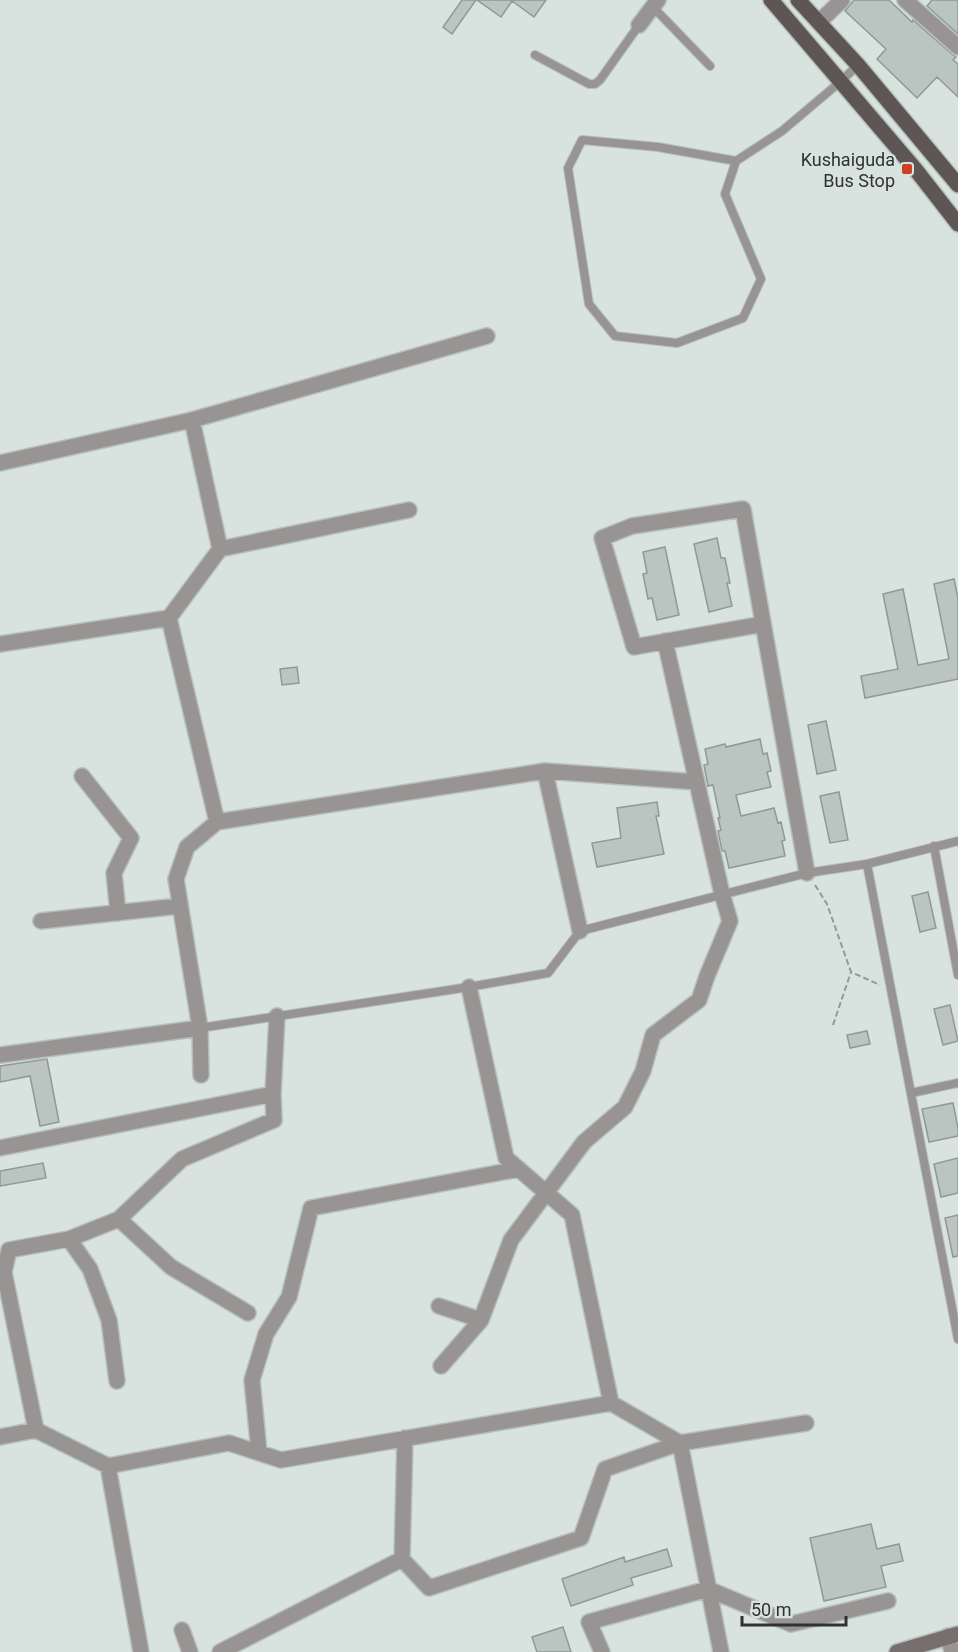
<svg xmlns="http://www.w3.org/2000/svg" width="958" height="1652" viewBox="0 0 958 1652" font-family="Roboto,sans-serif">
  <rect width="100%" height="100%" fill="#d8e2df"/>
  <path fill="#bac4c1" stroke="#8f9996" stroke-width="1.5" d="M462 0H476L452 34 443 27Z
    M477 0H546L534 17 512 1 501 17Z
    M854 0H889L912 22 913 20 952 54 956 57 953 60 958 64V97L937 77 917 98 877 59 886 49 845 11Z
    M932 0H958V34L927 6Z
    M717 538 721 558H725L730 583H727L732 606 709 612 694 544Z
    M665 547 679 615 657 620 652 598 648 599 643 574 647 573 643 552Z
    M954 579 958 598V679L865 698 861 676 898 669 883 594 903 589 918 665 949 659 934 584Z
    M297 667 299 683 282 685 280 669Z
    M826 721 836 770 817 774 808 725Z
    M760 739 763 754 767 753 771 771 767 772 771 787 736 795 741 816 774 808 778 823 781 822 785 840 782 841 785 856 729 868 725 851H722L718 831 721 830 718 818H720L713 785 708 786 704 765 708 764 705 749 725 744 726 747Z
    M839 792 848 840 830 843 820 796Z
    M657 802 659 816H656L664 854 597 867 592 843 621 838 617 808Z
    M928 892 936 928 920 932 912 896Z
    M950 1005 958 1041 943 1045 934 1009Z
    M867 1031 870 1044 850 1048 847 1035Z
    M47 1059 59 1122 40 1126 30 1076 0 1082V1066Z
    M953 1103 958 1128V1136L929 1142 922 1109Z
    M958 1158V1193L941 1197 934 1164Z
    M43 1163 46 1178 0 1186V1171Z
    M958 1215V1256L953 1257 945 1218Z
    M871 1524 877 1549 899 1544 903 1561 881 1566 886 1587 824 1601 810 1538Z
    M667 1549 672 1566 631 1578 633 1585 571 1606 562 1579 624 1557 625 1562Z
    M563 1627 571 1652H537L532 1637Z"/>
  <g fill="none" stroke-linecap="round" stroke-linejoin="round">
    <g stroke="#b6bfbc" stroke-width="10">
      <path id="lane" d="M653 7 710 66
        M535 55 589 84H595L600 80 639 25
        M840 82 858 65
        M736 161 725 194 761 279 743 318 677 343 615 336 589 304 568 168 582 140 658 147 736 161 782 131 840 82
        M934 846 958 975
        M867 864 958 1339
        M200 1028 469 987 548 973 580 931 807 873 867 864 958 841
        M911 1093 958 1083"/>
    </g>
    <g stroke="#b6bfbc" stroke-width="18">
      <path id="street" d="M905 0 958 47
        M819 22 842 0
        M639 25 658 0
        M192 420 220 549 169 618 217 822 187 847 176 879 200 1028 201 1075
        M0 463 192 420 487 336
        M220 549 409 510
        M763 624 634 647 602 538 632 526 743 509 807 873
        M0 644 169 618
        M545 771 580 931
        M82 776 131 838 114 873 118 913
        M217 822 545 771 697 782
        M41 921 179 906
        M469 987 506 1158 572 1215 611 1403 680 1443 806 1423
        M0 1055 200 1028
        M0 1148 273 1094
        M119 1219 171 1267 248 1313
        M69 1239 90 1269 109 1320 117 1381
        M439 1306 481 1320
        M441 1366 481 1320 511 1240 584 1142 625 1107 643 1071 653 1035 699 1000 707 976 730 921 722 894 665 641
        M0 1437 36 1430
        M259 1452 252 1380 266 1334 289 1297 311 1208 519 1169
        M108 1466 229 1443 281 1460 611 1403
        M402 1559 405 1438
        M182 1630 190 1652
        M948 1636 952 1652
        M141 1652 108 1466 36 1430 4 1272 9 1250 69 1239 119 1219 182 1159 274 1120 273 1094 277 1016
        M220 1652 402 1559 429 1588 581 1538 605 1469 680 1443 721 1652
        M602 1652 589 1622 708 1589 791 1624 888 1601"/>
    </g>
    <g stroke="#b6bfbc" stroke-width="18">
      <path id="secondary" d="M897 1652 958 1634"/>
    </g>
    <g stroke="#b6bfbc" stroke-width="18">
      <path id="primary" d="M771 0 916 170 958 224
        M798 0 858 65 958 185"/>
    </g>
    <path stroke="#939a98" stroke-width="2" stroke-dasharray="6 3" stroke-linecap="butt" d="M815 885 827 904 851 972 880 985
      M833 1025 851 972"/>
    <use href="#lane" stroke="#989493" stroke-width="8"/>
    <use href="#street" stroke="#989493" stroke-width="15"/>
    <use href="#secondary" stroke="#766f6e" stroke-width="15"/>
    <use href="#primary" stroke="#5d5654" stroke-width="15"/>
  </g>
  <rect fill="#cc4124" stroke="#d8e2df" stroke-width="2" x="901" y="163" width="12" height="12" rx="3"/>
  <g text-anchor="middle" dominant-baseline="central" stroke-width="4.5" stroke-linejoin="round" paint-order="stroke">
    <g font-size="18" fill="#2e3231" stroke="#d8e2df" text-anchor="end">
      <text x="895" y="159">Kushaiguda<tspan x="895" dy="21">Bus Stop</tspan></text>
    </g>
  </g>
  <path d="M742 1616v9h104v-9" fill="none" stroke="#2e3231" stroke-width="3"/>
  <text x="751" y="1616" font-size="18" fill="#2e3231" stroke="#d8e2df" stroke-width="4.5" paint-order="stroke">50 m</text>
</svg>
